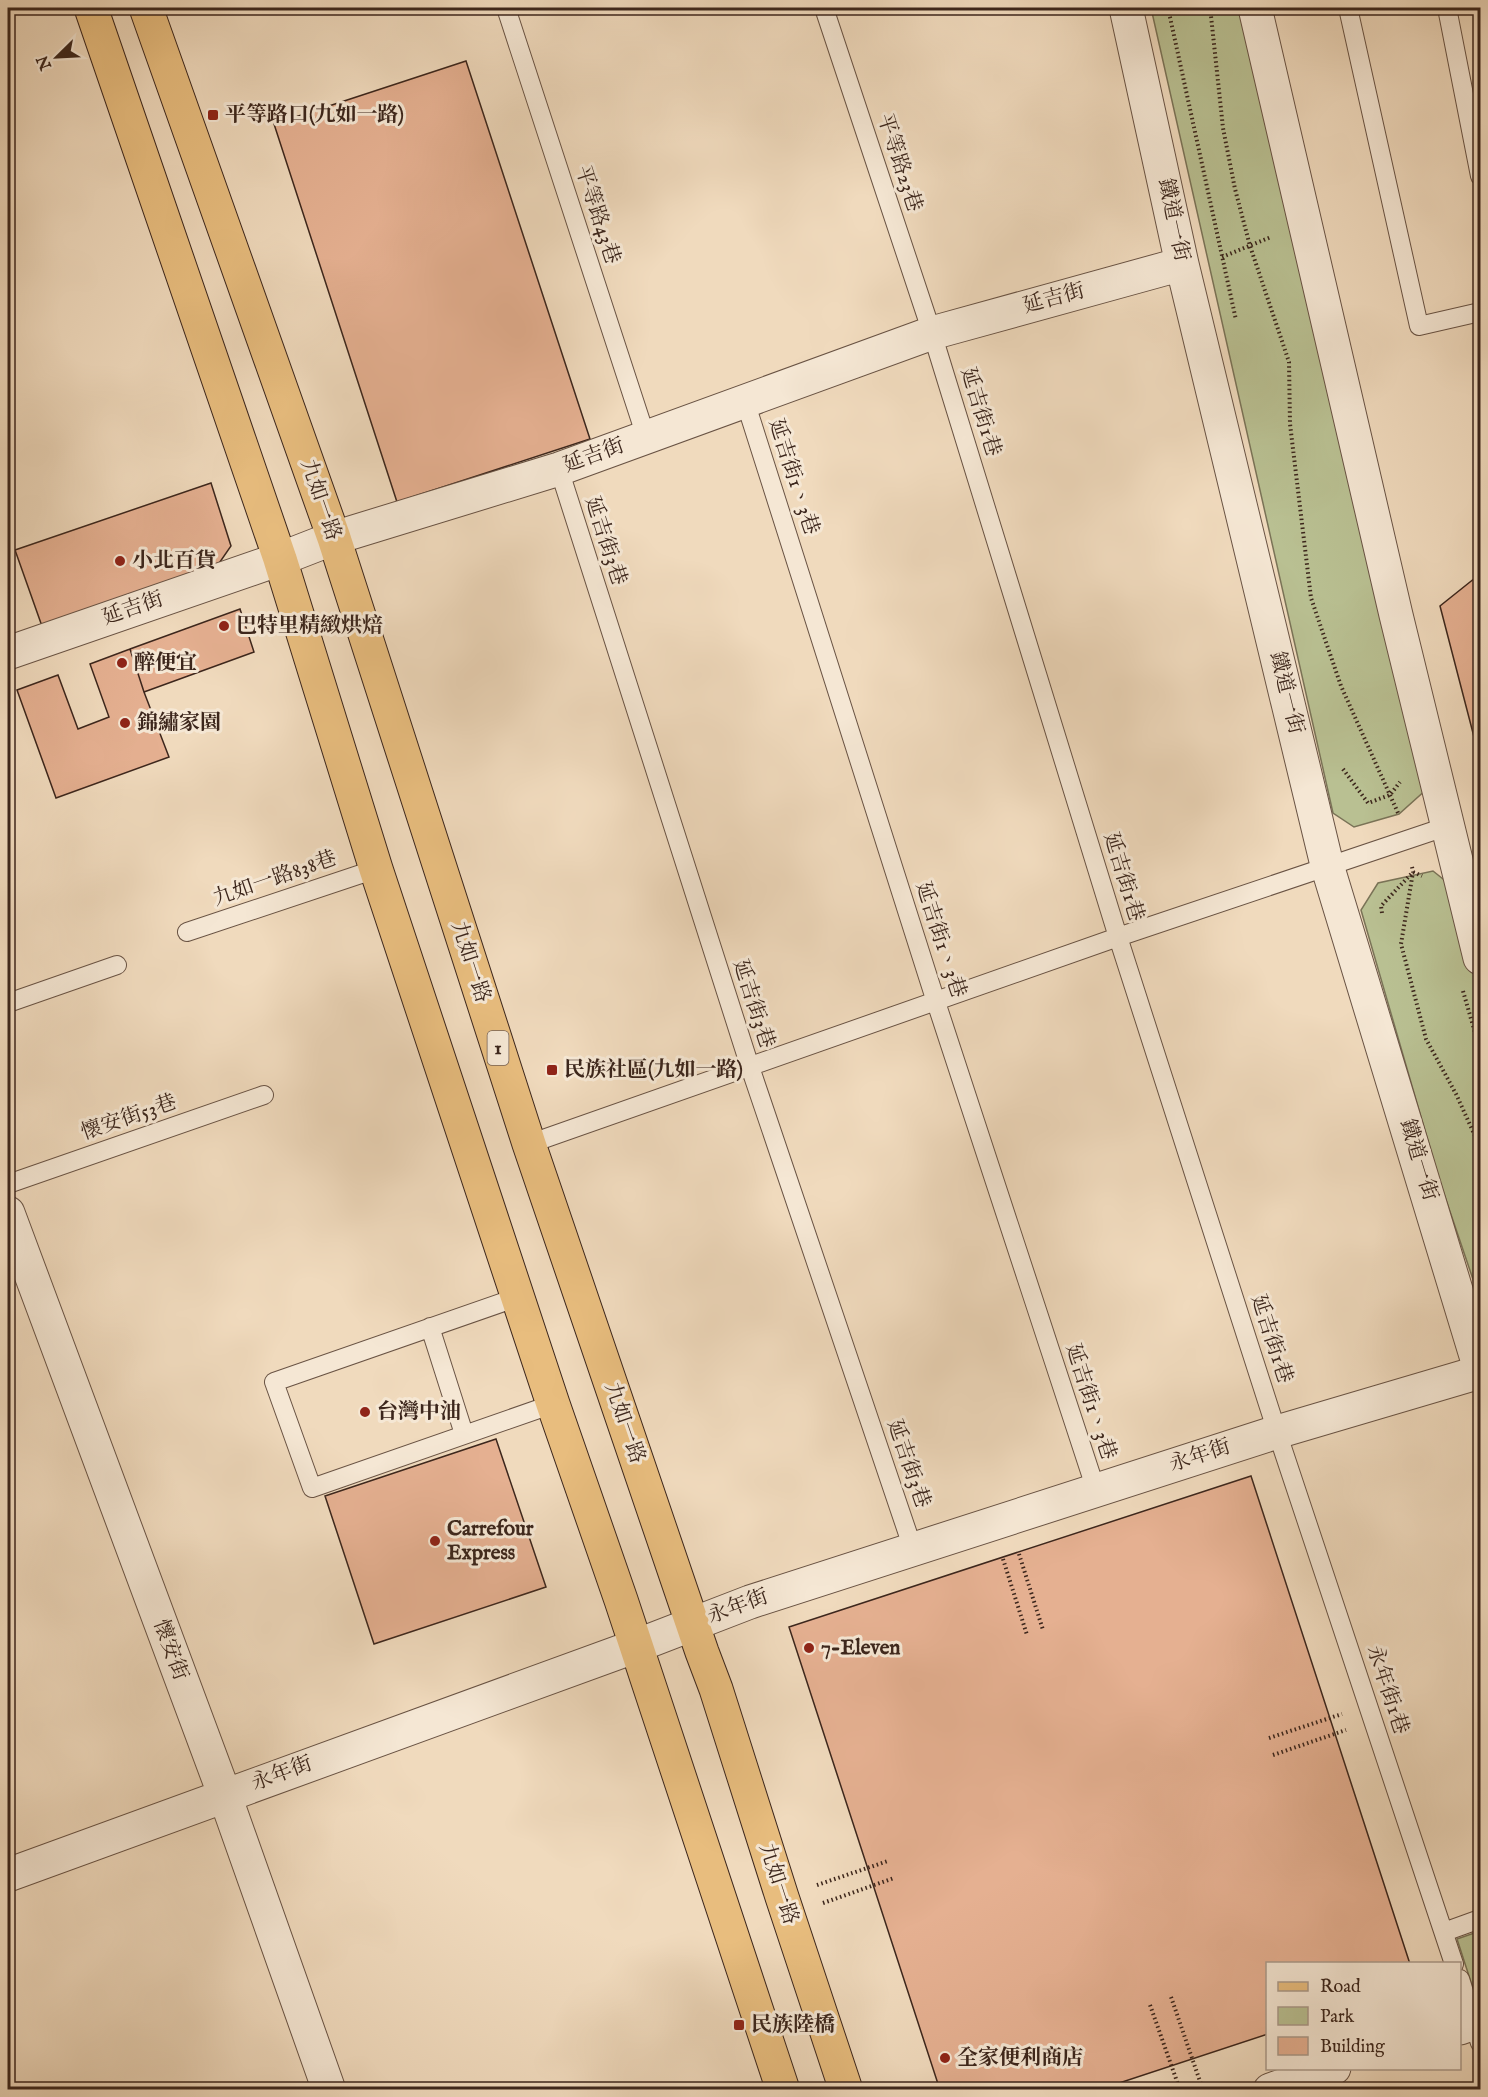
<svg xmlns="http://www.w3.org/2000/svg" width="1488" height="2097" viewBox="0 0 1488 2097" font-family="'IM FELL English','Noto Serif TC',serif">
  <rect width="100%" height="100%" fill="#f0dabd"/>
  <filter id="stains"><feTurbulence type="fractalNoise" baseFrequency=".00333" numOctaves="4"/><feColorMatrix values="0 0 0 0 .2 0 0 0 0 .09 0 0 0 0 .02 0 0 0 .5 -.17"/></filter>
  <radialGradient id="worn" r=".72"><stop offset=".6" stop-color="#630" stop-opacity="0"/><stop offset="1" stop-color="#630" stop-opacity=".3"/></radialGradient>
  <path fill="#b9c092" stroke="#7a7357" stroke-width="1.5" d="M1151 8H1250L1428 788 1399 814 1354 827 1333 813Z
    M1433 871 1453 887 1480 982V1300L1439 1179 1361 910 1378 883Z
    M1480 1931V2010L1457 1939Z"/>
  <path fill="#e5b091" stroke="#3c261c" stroke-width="1.5" d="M466 61 590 439 397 502 274 124Z
    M211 483 231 546 213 572 43 629 15 550Z
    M1480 574V760L1440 606Z
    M240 609 254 652 144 692 130 649Z
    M130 649 144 692 169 757 56 798 17 690 58 675 78 729 109 717 90 664Z
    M496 1439 546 1587 374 1644 325 1496Z
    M1251 1476 1410 1964H1268V2034L1098 2090H940L789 1627Z"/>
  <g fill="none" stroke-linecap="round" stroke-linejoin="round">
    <g stroke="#695344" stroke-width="20">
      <path id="lane" d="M506 8 646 437
        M824 8 932 333 1118 937 1277 1432 1454 1964
        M1348 8 1419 326 1480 312
        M1447 8 1480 176
        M745 401 936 1002 1096 1490
        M559 469 750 1067 913 1549
        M187 932 376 869
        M8 1003 117 965
        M529 1144 1118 937 1448 826
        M8 1184 264 1095
        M518 1297 274 1382 312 1488 553 1404
        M430 1327 464 1434
        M1444 1932 1480 1919
        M1460 1979 1480 2043"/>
    </g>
    <g stroke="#695344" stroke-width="35">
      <path id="street" d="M1126 8 1182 264 1327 865 1480 1369
        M1255 8 1396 615 1480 958
        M8 653 280 559 334 538 559 469 932 333 1182 264
        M8 1213 225 1796 329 2090
        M8 1875 636 1646 750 1602 1277 1432 1480 1372
        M1460 2028 1474 2023
        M1270 2090 1334 2068"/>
    </g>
    <g stroke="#3c261c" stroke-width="35">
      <path id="primary" d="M91 8 280 559 376 869 553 1404 621 1600 783 2090
        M146 8 334 538 529 1144 702 1652 716 1689 782 1897 846 2090"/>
    </g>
    <path stroke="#3c261c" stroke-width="4" stroke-dasharray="1.5 3" stroke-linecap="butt" d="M1168 8 1236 320
      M1208 8 1211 16 1223 128 1235 189 1250 246 1289 362 1290 424 1311 598 1341 686 1398 813
      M1222 257 1271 237
      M1343 769 1368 803 1390 795 1400 782
      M1412 867 1413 872 1401 944 1426 1039 1456 1094 1476 1138 1480 1195
      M1382 913 1381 906 1413 872 1422 876
      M1463 991 1480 1050
      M1019 1554 1043 1630
      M1003 1559 1027 1635
      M1269 1738 1342 1714
      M1273 1755 1346 1730
      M817 1885 888 1861
      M823 1903 894 1878
      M1171 1997 1203 2090
      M1150 2005 1180 2090"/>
    <use href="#lane" stroke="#f5e7d4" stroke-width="18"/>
    <use href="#street" stroke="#f5e7d4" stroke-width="33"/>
    <use href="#primary" stroke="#e8bd7e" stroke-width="33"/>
  </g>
  <g fill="#8f2418" stroke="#f5e7d4" stroke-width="2">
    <rect x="207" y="109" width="12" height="12" rx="3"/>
    <circle cx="120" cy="561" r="6"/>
    <circle cx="224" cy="626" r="6"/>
    <circle cx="122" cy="663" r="6"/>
    <circle cx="125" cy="723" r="6"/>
    <rect x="546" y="1064" width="12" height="12" rx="3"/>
    <circle cx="365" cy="1412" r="6"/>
    <circle cx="435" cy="1541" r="6"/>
    <circle cx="809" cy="1648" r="6"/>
    <rect x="733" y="2019" width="12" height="12" rx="3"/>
    <circle cx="945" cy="2058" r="6"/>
  </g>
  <g text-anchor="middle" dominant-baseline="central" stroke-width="6" stroke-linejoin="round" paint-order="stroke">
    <rect fill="#f5e7d4" stroke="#746053" stroke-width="1.5" x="487.5" y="1031" width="21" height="34" rx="4.5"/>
    <g font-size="20" font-weight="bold" fill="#3c261c">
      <text x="498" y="1048">1</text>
    </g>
    <g font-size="21" font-weight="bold" fill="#3c261c" stroke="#f5e7d4" text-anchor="start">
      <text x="225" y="115">平等路口(九如一路)</text>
      <text x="132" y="561">小北百貨</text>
      <text x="236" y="626">巴特里精緻烘焙</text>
      <text x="134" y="663">醉便宜</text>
      <text x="137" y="723">錦繡家園</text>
      <text x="564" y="1070">民族社區(九如一路)</text>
      <text x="377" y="1412">台灣中油</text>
      <text x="447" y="1529">Carrefour<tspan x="447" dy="24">Express</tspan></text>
      <text x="821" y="1648">7-Eleven</text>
      <text x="751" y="2025">民族陸橋</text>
      <text x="957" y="2058">全家便利商店</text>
    </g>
    <g font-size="21" fill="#3c261c" stroke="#f5e7d4">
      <text transform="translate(899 163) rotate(72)">平等路23巷</text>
      <text transform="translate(597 215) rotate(72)">平等路43巷</text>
      <text transform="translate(1173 220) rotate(78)">鐵道一街</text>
      <text transform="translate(1054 299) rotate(-15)">延吉街</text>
      <text transform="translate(980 412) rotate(73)">延吉街1巷</text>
      <text transform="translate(594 456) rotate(-20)">延吉街</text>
      <text transform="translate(793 477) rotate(72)">延吉街1、3巷</text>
      <text transform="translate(320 500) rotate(71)">九如一路</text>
      <text transform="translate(605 541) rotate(72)">延吉街3巷</text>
      <text transform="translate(133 609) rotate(-19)">延吉街</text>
      <text transform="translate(1286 693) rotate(76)">鐵道一街</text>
      <text transform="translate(1123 877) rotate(73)">延吉街1巷</text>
      <text transform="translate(275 879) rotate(-19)">九如一路838巷</text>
      <text transform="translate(940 940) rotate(72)">延吉街1、3巷</text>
      <text transform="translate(470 962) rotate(72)">九如一路</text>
      <text transform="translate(753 1004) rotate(72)">延吉街3巷</text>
      <text transform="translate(129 1118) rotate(-19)">懷安街53巷</text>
      <text transform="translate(1418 1160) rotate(73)">鐵道一街</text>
      <text transform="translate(1271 1339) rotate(72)">延吉街1巷</text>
      <text transform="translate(1090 1402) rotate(72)">延吉街1、3巷</text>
      <text transform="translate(624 1423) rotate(71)">九如一路</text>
      <text transform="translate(1200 1456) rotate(-18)">永年街</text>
      <text transform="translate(908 1464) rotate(71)">延吉街3巷</text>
      <text transform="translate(738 1607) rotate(-20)">永年街</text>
      <text transform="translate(170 1650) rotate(70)">懷安街</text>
      <text transform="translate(1387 1690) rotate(72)">永年街1巷</text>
      <text transform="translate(282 1774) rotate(-20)">永年街</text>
      <text transform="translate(778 1884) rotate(72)">九如一路</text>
    </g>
  </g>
  <rect width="1488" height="2097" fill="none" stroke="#f0dabd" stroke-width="30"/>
  <rect x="9" y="9" width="1470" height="2079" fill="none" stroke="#3c261c" stroke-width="3"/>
  <rect x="15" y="15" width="1458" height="2067" fill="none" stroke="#3c261c" stroke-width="1.5"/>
  <rect x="1266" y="1962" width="195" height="108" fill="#f5e7d4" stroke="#ab9a8a" stroke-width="1.5"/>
  <rect x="1278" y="1982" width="30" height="9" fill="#e8bd7e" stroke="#ab9a8a" stroke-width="1.5"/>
  <text x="1320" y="1992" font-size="18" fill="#3c261c">Road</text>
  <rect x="1278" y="2007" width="30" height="18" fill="#b9c092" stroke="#ab9a8a" stroke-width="1.5"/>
  <text x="1320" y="2022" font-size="18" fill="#3c261c">Park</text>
  <rect x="1278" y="2037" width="30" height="18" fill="#e5b091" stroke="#ab9a8a" stroke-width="1.5"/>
  <text x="1320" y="2052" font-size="18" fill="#3c261c">Building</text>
  <g transform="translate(57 57) rotate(246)" stroke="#f5e7d4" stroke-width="4.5" paint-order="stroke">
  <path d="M0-4.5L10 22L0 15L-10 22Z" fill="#3c261c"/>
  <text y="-9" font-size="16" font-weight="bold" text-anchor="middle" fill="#3c261c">N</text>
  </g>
  <rect width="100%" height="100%" filter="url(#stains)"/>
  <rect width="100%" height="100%" fill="url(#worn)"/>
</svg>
